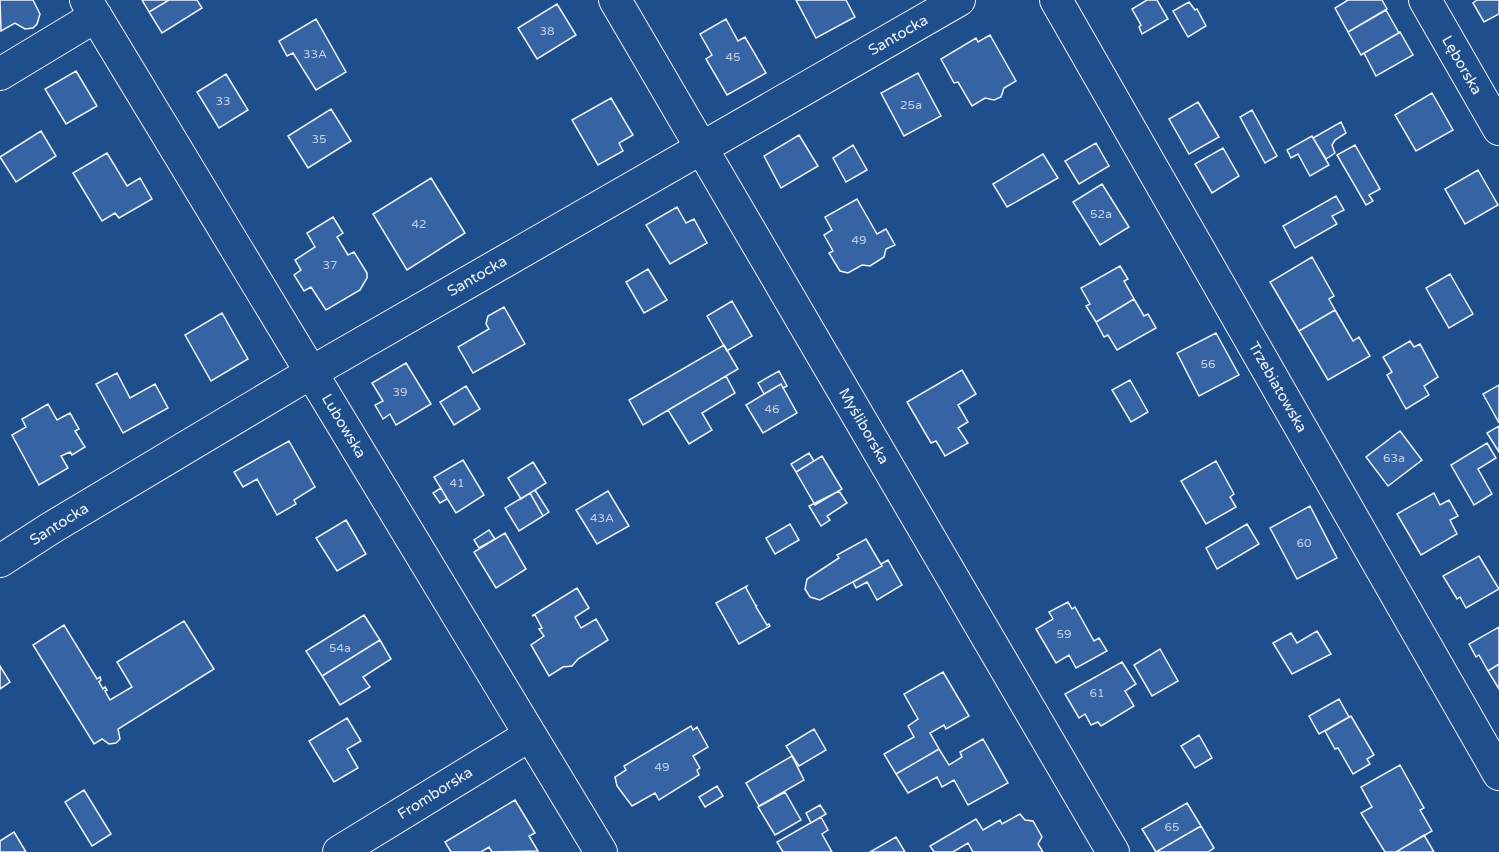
<svg xmlns="http://www.w3.org/2000/svg" width="1499" height="852" viewBox="0 0 1499 852" font-family="'Varela Round',sans-serif">
  <rect width="100%" height="100%" fill="#1f4e8c"/>
  <path fill="#3563a3" stroke="#f2f6ff" stroke-width="1.5" d="M0 0H33L40 14 37 24 33 28 25 29 15 23 1 31Z
    M142 0H169L149 12Z
    M169 0H197L202 8 162 33 149 12Z
    M796 0H846L855 17 816 38Z
    M1147 0H1157L1168 19 1142 34 1139 27 1141 25 1132 9Z
    M1348 0H1382L1387 9 1348 32 1335 8Z
    M1477 0H1499V14L1484 22 1473 3Z
    M1189 2 1195 10 1197 9 1206 26 1188 37 1173 11Z
    M557 4 576 35 537 59 518 28Z
    M1386 10 1399 33 1361 55 1348 32Z
    M316 19 346 72 316 90 293 53 287 56 279 41Z
    M726 19 738 41 745 37 766 73 727 95 706 59 712 55 700 34Z
    M1400 32 1413 55 1376 76 1364 53Z
    M990 35 1016 81 1004 88 1001 97 994 100 985 98 972 106 958 82 954 83 941 59 976 38 978 42Z
    M76 71 97 106 66 124 45 89Z
    M918 73 941 116 904 136 881 93Z
    M226 74 248 110 219 128 197 92Z
    M1432 93 1453 130 1416 151 1395 115Z
    M611 98 633 135 619 143 623 151 598 165 572 120Z
    M1198 102 1219 137 1189 154 1169 119Z
    M331 109 351 141 308 168 288 136Z
    M1252 110 1277 156 1265 163 1240 117Z
    M1341 122 1346 133 1335 140 1332 145 1335 153 1326 159 1313 138Z
    M41 131 56 156 16 182 0 157Z
    M799 135 818 166 781 188 764 156Z
    M1312 136 1329 165 1310 176 1298 154 1291 158 1287 150Z
    M1096 143 1109 166 1079 184 1065 161Z
    M853 145 867 170 846 182 833 158Z
    M1355 145 1380 189 1369 195 1373 201 1366 205 1337 155Z
    M1223 148 1239 176 1212 193 1195 164Z
    M107 153 127 186 140 178 152 199 119 218 115 213 102 221 73 173Z
    M1043 154 1058 178 1007 207 993 184Z
    M1478 170 1498 205 1465 224 1445 189Z
    M431 178 465 233 407 270 373 214Z
    M1102 184 1129 227 1100 245 1073 202Z
    M1336 196 1344 210 1332 216 1337 224 1295 248 1283 226Z
    M857 199 877 234 886 229 895 245 886 249 884 257 870 266 862 265 848 273 840 271 829 253 833 251 824 235 832 230 825 217Z
    M677 207 686 223 694 219 707 243 670 264 646 225Z
    M333 217 343 233 337 237 348 255 354 252 367 273V278L360 290 326 310 311 287 304 291 294 275 301 270 295 260 315 247 307 233Z
    M1312 257 1334 296 1329 299 1335 310 1299 331 1270 282Z
    M1120 266 1128 279 1124 281 1134 299 1096 322 1086 306 1090 304 1081 288Z
    M648 269 667 300 644 313 626 282Z
    M1450 274 1473 314 1449 328 1426 288Z
    M1134 299 1144 316 1148 314 1156 328 1117 350 1108 335 1104 337 1096 322Z
    M732 301 752 336 727 351 707 316Z
    M504 307 525 344 473 373 458 347 489 329 486 324 488 316Z
    M1335 310 1353 341 1359 337 1370 356 1328 380 1299 331Z
    M222 313 248 359 211 381 185 335Z
    M1216 333 1239 375 1199 396 1177 353Z
    M1410 341 1414 347 1420 344 1438 377 1424 386 1429 395 1406 409 1387 375 1392 372 1383 357Z
    M724 345 738 369 643 425 629 400Z
    M406 363 431 404 396 425 390 414 383 419 375 405 383 401 372 383Z
    M962 370 976 394 958 405 968 422 958 428 968 443 945 456 936 441 931 443 907 402Z
    M779 371 787 386 783 388 781 384 764 394 758 383Z
    M117 373 130 398 155 384 168 408 123 433 96 384Z
    M726 376 735 393 702 413 712 430 689 444 668 410Z
    M1130 380 1148 412 1131 422 1112 390Z
    M781 384 797 413 763 433 746 405Z
    M1499 385V423L1483 394Z
    M466 386 480 409 454 425 440 402Z
    M48 404 57 420 70 413 79 429 75 431 85 447 72 455 70 452 61 456 68 468 39 485 12 435 26 427 22 419Z
    M1499 426V452L1487 433Z
    M1400 431 1422 460 1388 486 1366 457Z
    M289 441 315 487 294 500 296 504 277 515 257 479 243 487 234 472Z
    M1487 443 1496 458 1478 469 1492 494 1474 505 1451 465Z
    M809 453 814 461 796 472 791 464Z
    M822 456 842 489 815 505 796 472Z
    M463 460 484 495 456 513 434 477Z
    M1216 461 1234 494 1230 497 1236 507 1206 524 1181 481Z
    M533 462 546 483 521 499 508 478Z
    M441 488 447 499 440 503 433 493Z
    M535 490 549 512 543 516 530 493Z
    M608 491 629 526 597 544 576 510Z
    M839 491 847 503 827 516 830 520 821 526 809 506Z
    M530 493 543 516 519 531 505 508Z
    M1434 493 1440 505 1449 500 1458 516 1450 520 1457 534 1421 555 1397 514Z
    M1310 506 1337 558 1297 579 1270 528Z
    M346 520 366 554 337 571 316 538Z
    M790 524 799 540 775 554 766 538Z
    M1247 524 1259 544 1217 569 1206 548Z
    M489 530 495 539 479 548 474 540Z
    M505 533 526 569 496 588 474 552Z
    M866 539 882 566 820 600 810 597 805 589 807 579 839 558 837 555Z
    M1479 556 1499 589 1466 608 1460 597 1457 599 1443 576Z
    M888 560 902 585 877 600 867 582 856 588 853 582 882 566 881 564Z
    M747 586 746 588 756 606 757 605 756 607 767 625 769 624 770 626 739 644 716 603Z
    M577 588 589 608 575 617 581 628 596 619 608 640 578 659 572 666 563 667 549 676 531 645 544 636 539 629 542 628 535 615 532 616Z
    M1068 602 1072 609 1075 607 1094 641 1099 638 1107 651 1076 668 1069 655 1056 663 1036 629 1053 619 1049 612Z
    M364 615 380 640 322 676 306 651Z
    M184 621 214 669 118 729 120 739 116 743 109 744 102 739 94 744 33 645 64 625 97 679 100 677 101 680 99 682 103 689 105 687 107 690 105 691 110 700 132 687 117 662Z
    M1499 627V664L1488 671 1479 655 1476 657 1469 644Z
    M1317 631 1331 654 1292 674 1273 643 1291 633 1297 643Z
    M380 640 391 659 363 677 370 687 340 705 322 676Z
    M1160 649 1178 681 1152 696 1134 665Z
    M1122 662 1136 684 1125 691 1134 706 1101 726 1098 722 1091 725 1085 714 1079 718 1065 694Z
    M1499 664V689L1488 671Z
    M0 666 10 682 0 689Z
    M943 672 969 716 946 729 944 725 930 733 939 749 896 774 884 754 914 737 908 726 918 719 904 694Z
    M1339 699 1349 717 1319 734 1309 716Z
    M1351 716 1374 755 1367 759 1370 764 1353 774 1338 748 1335 749 1325 731Z
    M347 718 361 741 347 749 358 768 334 782 309 741Z
    M691 726 693 730 697 727 708 747 693 756 700 768 697 770 699 775 659 800 655 793 632 806 617 786 615 777 626 770 624 766Z
    M814 729 826 750 799 766 786 746Z
    M1199 735 1212 758 1195 768 1181 746Z
    M983 739 1008 783 968 805 954 780 942 787 937 777 908 793 896 774 939 749 949 765 962 757 960 752Z
    M792 756 804 780 759 806 746 783Z
    M1400 765 1424 808 1420 810 1432 831 1396 852H1385L1361 813 1372 807 1361 787Z
    M717 786 723 796 705 807 699 797Z
    M84 790 111 834 92 846 65 802Z
    M785 792 801 820 775 835 758 807Z
    M515 800 535 833 529 836 538 851 492 852 489 847 481 852H451L445 842Z
    M1187 803 1201 826 1156 852 1142 829Z
    M820 805 826 814 811 823 806 813Z
    M1020 814 1025 820 1033 821 1042 837 1038 844 1043 852H973L968 843 953 852H934L930 846 976 819 983 830 1000 820 1002 824Z
    M821 817 828 830 822 834 832 852H783L777 842Z
    M1201 826 1214 848 1208 852H1156Z
    M14 832 26 852H0V841Z
    M1424 835 1434 852H1396Z
    M896 837 905 852H870Z"/>
  <g fill="none" stroke-linecap="round" stroke-linejoin="round">
    <g stroke="#f2f6ff" stroke-width="34">
      <path id="minor" d="M86 0 601 852
        M615 0 1113 852
        M1056 0 1499 774
        M1425 0 1499 129
        M0 74 96 16
        M0 561 51 528 312 372 959 0
        M339 852 530 735"/>
    </g>
    <use href="#minor" stroke="#1f4e8c" stroke-width="32"/>
  </g>
  <g text-anchor="middle" dominant-baseline="central" stroke-width="4.5" stroke-linejoin="round" paint-order="stroke">
    <g font-size="12" fill="#c3d1e8">
      <text x="547" y="31">38</text>
      <text x="315" y="54">33A</text>
      <text x="733" y="57">45</text>
      <text x="223" y="101">33</text>
      <text x="911" y="105">25a</text>
      <text x="319" y="139">35</text>
      <text x="1101" y="214">52a</text>
      <text x="419" y="224">42</text>
      <text x="859" y="240">49</text>
      <text x="330" y="265">37</text>
      <text x="1208" y="364">56</text>
      <text x="400" y="392">39</text>
      <text x="772" y="409">46</text>
      <text x="1394" y="458">63a</text>
      <text x="457" y="483">41</text>
      <text x="602" y="518">43A</text>
      <text x="1304" y="543">60</text>
      <text x="1064" y="634">59</text>
      <text x="340" y="648">54a</text>
      <text x="1097" y="693">61</text>
      <text x="662" y="767">49</text>
      <text x="1172" y="827">65</text>
    </g>
    <g font-size="15" fill="#f2f6ff" stroke="#1f4e8c">
      <text transform="translate(898 35) rotate(-30)">Santocka</text>
      <text transform="translate(1462 65) rotate(60)">Lęborska</text>
      <text transform="translate(477 276) rotate(-30)">Santocka</text>
      <text transform="translate(1278 387) rotate(60)">Trzebiatowska</text>
      <text transform="translate(344 426) rotate(59)">Lubowska</text>
      <text transform="translate(864 426) rotate(60)">Myśliborska</text>
      <text transform="translate(59 524) rotate(-32)">Santocka</text>
      <text transform="translate(435 793) rotate(-32)">Fromborska</text>
    </g>
  </g>
</svg>
